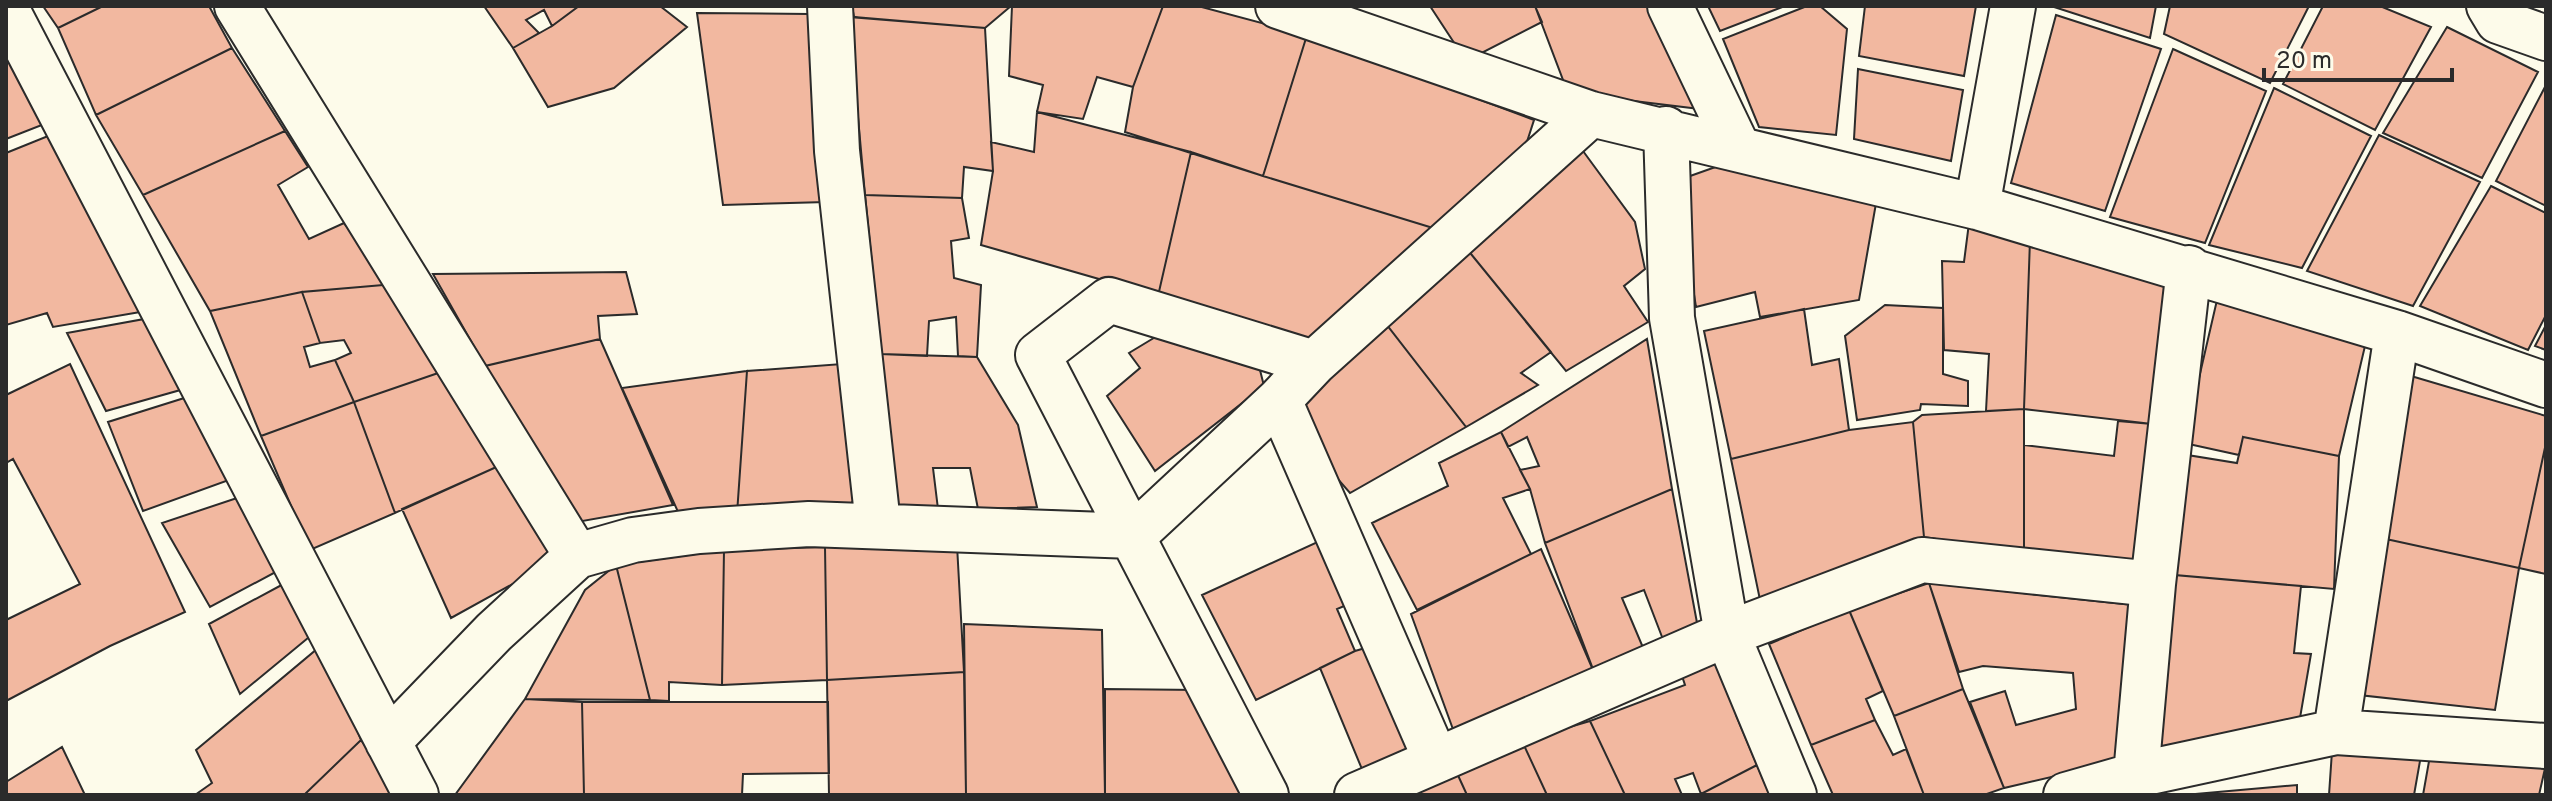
<svg xmlns="http://www.w3.org/2000/svg" width="2552" height="801" viewBox="0 0 2552 801" font-family="Overpass,sans-serif">
  <rect width="100%" height="100%" fill="#fdfbea"/>
  <path fill="#f2b8a0" stroke="#2b2b2b" stroke-width="2" d="M43 6H103L58 28Z
    M103 6H209L232 48 96 115 58 28Z
    M484 6H579L552 26 544 10 526 20 539 33 513 48Z
    M579 6H660L687 27 614 88 548 107 513 48 552 26Z
    M852 6H1011L985 28 854 17Z
    M1012 6H1163L1133 87 1097 77 1083 119 1037 112 1043 85 1009 76Z
    M1163 6H1198L1307 35 1263 176 1125 132 1133 87Z
    M1430 6H1535L1542 22 1466 61Z
    M1535 6H1655L1708 110 1568 93Z
    M1708 6H1785L1720 31Z
    M1807 6H1820L1847 29 1836 135 1759 127 1723 39Z
    M1865 6H1976L1964 76 1859 56Z
    M2051 6H2156L2150 38Z
    M2170 6H2309L2270 83 2164 34Z
    M2323 6H2380L2431 27 2375 130 2283 84Z
    M697 13 809 14 826 202 723 205Z
    M2056 15 2161 49 2105 211 2011 183Z
    M849 17 985 28 993 171 964 167 962 198 865 195Z
    M2447 27 2538 72 2482 178 2383 133Z
    M1307 35 1534 120 1524 151 1433 228 1263 176Z
    M6 47 47 123 6 139Z
    M232 48 285 131 143 195 96 115Z
    M2173 49 2266 91 2205 243 2110 217Z
    M1858 69 1963 90 1951 161 1854 139Z
    M2546 85V206L2496 181Z
    M2274 88 2371 136 2302 268 2209 245Z
    M1037 112 1191 152 1158 296 981 245 993 171 991 142 1034 152Z
    M285 131 308 167 278 185 309 239 344 223 395 284 302 292 210 311 143 195Z
    M53 134 152 310 53 327 47 313 6 325V153Z
    M2379 135 2480 182 2413 306 2307 271Z
    M1583 151 1635 222 1645 269 1624 286 1648 322 1566 371 1462 243Z
    M1191 152 1263 176 1433 228 1308 347 1158 296Z
    M1738 159 1878 192 1859 300 1760 317 1755 292 1696 307 1676 181Z
    M2491 186 2546 213V315L2528 350 2420 306Z
    M865 195 962 198 969 238 951 241 954 278 981 285 977 357 958 356 956 317 929 321 927 356 881 354Z
    M1969 223 2030 240 2024 409 1986 411 1989 354 1944 350 1942 261 1964 262Z
    M2030 240 2173 283 2152 424 2024 409Z
    M1467 249 1551 352 1521 373 1538 385 1466 427 1387 325Z
    M626 272 637 314 598 316 600 339 485 366 433 274Z
    M395 284 444 371 354 402 335 360 351 353 344 340 320 343 302 292Z
    M302 292 320 343 304 347 310 367 335 360 354 402 261 436 210 311Z
    M2217 300 2365 346 2339 456 2243 437 2239 455 2184 443Z
    M1885 305 1943 308V374L1968 381V406L1921 404 1920 410 1857 420 1845 336Z
    M1804 309 1812 365 1839 359 1849 430 1731 459 1704 331Z
    M161 316 191 387 106 411 67 333Z
    M1387 325 1466 427 1350 493 1329 469 1291 409Z
    M2546 325V350L2535 346Z
    M1167 330 1259 366 1264 386 1155 471 1107 396 1140 368 1129 353Z
    M600 339 673 505 577 522 485 366Z
    M1647 339 1672 489 1545 543 1530 489 1520 470 1539 466 1527 437 1508 447 1501 432Z
    M881 354 977 357 1018 425 1037 507 978 509 970 468H933L938 509 898 506Z
    M70 364 185 612 110 646 6 701V620L80 584 13 459 6 463V395Z
    M842 364 865 508 737 514 747 371Z
    M444 371 503 464 395 513 354 402Z
    M747 371 737 514H679L622 388Z
    M2411 376 2546 416V443L2519 568 2386 539Z
    M197 394 240 476 143 511 108 422Z
    M354 402 395 513 310 550 261 436Z
    M2024 409V553L1924 537 1913 422 1922 415Z
    M2118 421 2152 424 2148 566 2024 553V445L2114 456Z
    M1913 422 1924 537 1760 600 1731 459 1849 430Z
    M1501 432 1530 489 1503 498 1531 554 1417 610 1372 523 1448 486 1439 463Z
    M2243 437 2339 456 2334 589 2175 575 2181 454 2237 463Z
    M2546 443V574L2519 568Z
    M503 464 558 559 451 618 402 509Z
    M1672 489 1698 628 1664 642 1644 590 1622 598 1647 657 1596 677 1545 543Z
    M249 494 285 567 210 607 162 523Z
    M1324 539 1356 601 1337 609 1355 651 1256 700 1202 595Z
    M2386 539 2519 568 2495 710 2359 695Z
    M957 545 964 672 827 680 825 547Z
    M825 547 827 680 722 685 724 550Z
    M1541 549 1596 677 1454 732 1411 614Z
    M724 550 722 685 669 682V701L650 700 616 565Z
    M616 565 650 700 525 699 585 590Z
    M2175 575 2301 586 2294 653 2311 654 2300 718 2158 752Z
    M289 581 314 633 240 694 209 624Z
    M1929 583 2142 606 2129 759 2004 788 1970 702 2005 691 2016 725 2076 709 2073 673 1983 666 1959 672Z
    M1929 583 1963 689 1894 716 1849 610Z
    M1849 610 1883 691 1866 699 1875 720 1811 745 1769 644Z
    M964 624 1102 630 1105 795H966Z
    M323 644 361 740 304 795H195L212 783 196 750Z
    M1379 644 1423 752 1364 774 1320 668 1355 651Z
    M1723 659 1745 710 1736 715 1757 765 1701 794 1693 773 1675 779 1682 795H1625L1590 721 1685 685 1682 676Z
    M964 672 966 795H829L827 680Z
    M1105 689 1199 690 1246 795H1105Z
    M1963 689 2004 788 1984 795H1924L1894 716Z
    M525 699 582 702 584 795H455Z
    M582 702H828L829 773 743 774 742 795H584Z
    M1875 720 1893 755 1906 749 1924 795H1833L1811 745Z
    M1590 721 1625 795H1547L1522 741Z
    M361 740 400 795H304Z
    M1522 741 1547 795H1467L1456 771Z
    M2423 744 2414 795H2329L2332 751Z
    M62 747 85 795H6V782Z
    M2431 750 2546 764 2539 795H2423Z
    M1757 765 1770 795H1697L1701 794Z
    M1456 771 1467 795H1399Z
    M2297 785V795H2184Z"/>
  <g fill="none" stroke-linecap="round" stroke-linejoin="round">
    <g stroke="#2b2b2b" stroke-width="48">
      <path id="street" d="M237 6 577 556
        M830 6 837 151 878 524
        M1278 6 1591 114 1977 207 2397 333 2546 385
        M1670 6 1738 148
        M2489 6 2498 21 2546 38
        M6 8 416 795
        M1666 129 1672 318 1727 634 1794 795
        M1977 207 2013 6
        M1279 400 1436 760
        M2336 732 2397 333
        M388 742 494 632 577 556 633 540 699 531 809 524 1133 536 1279 400 1314 363 1591 114
        M2136 775 2153 584 2189 268
        M1266 795 1038 355 1109 300 1314 363
        M1357 795 1727 634 1922 560 2153 584
        M2066 795 2136 775 2336 732 2546 746"/>
    </g>
    <use href="#street" stroke="#fdfbea" stroke-width="44"/>
  </g>
  <rect width="2552" height="801" fill="none" stroke="#2b2b2b" stroke-width="16"/>
  <path d="M2264 68v12h188v-12" fill="none" stroke="#2b2b2b" stroke-width="4"/>
  <text x="2276" y="68" font-size="24" fill="#2b2b2b" stroke="#fdfbea" stroke-width="6" paint-order="stroke">20 m</text>
</svg>
